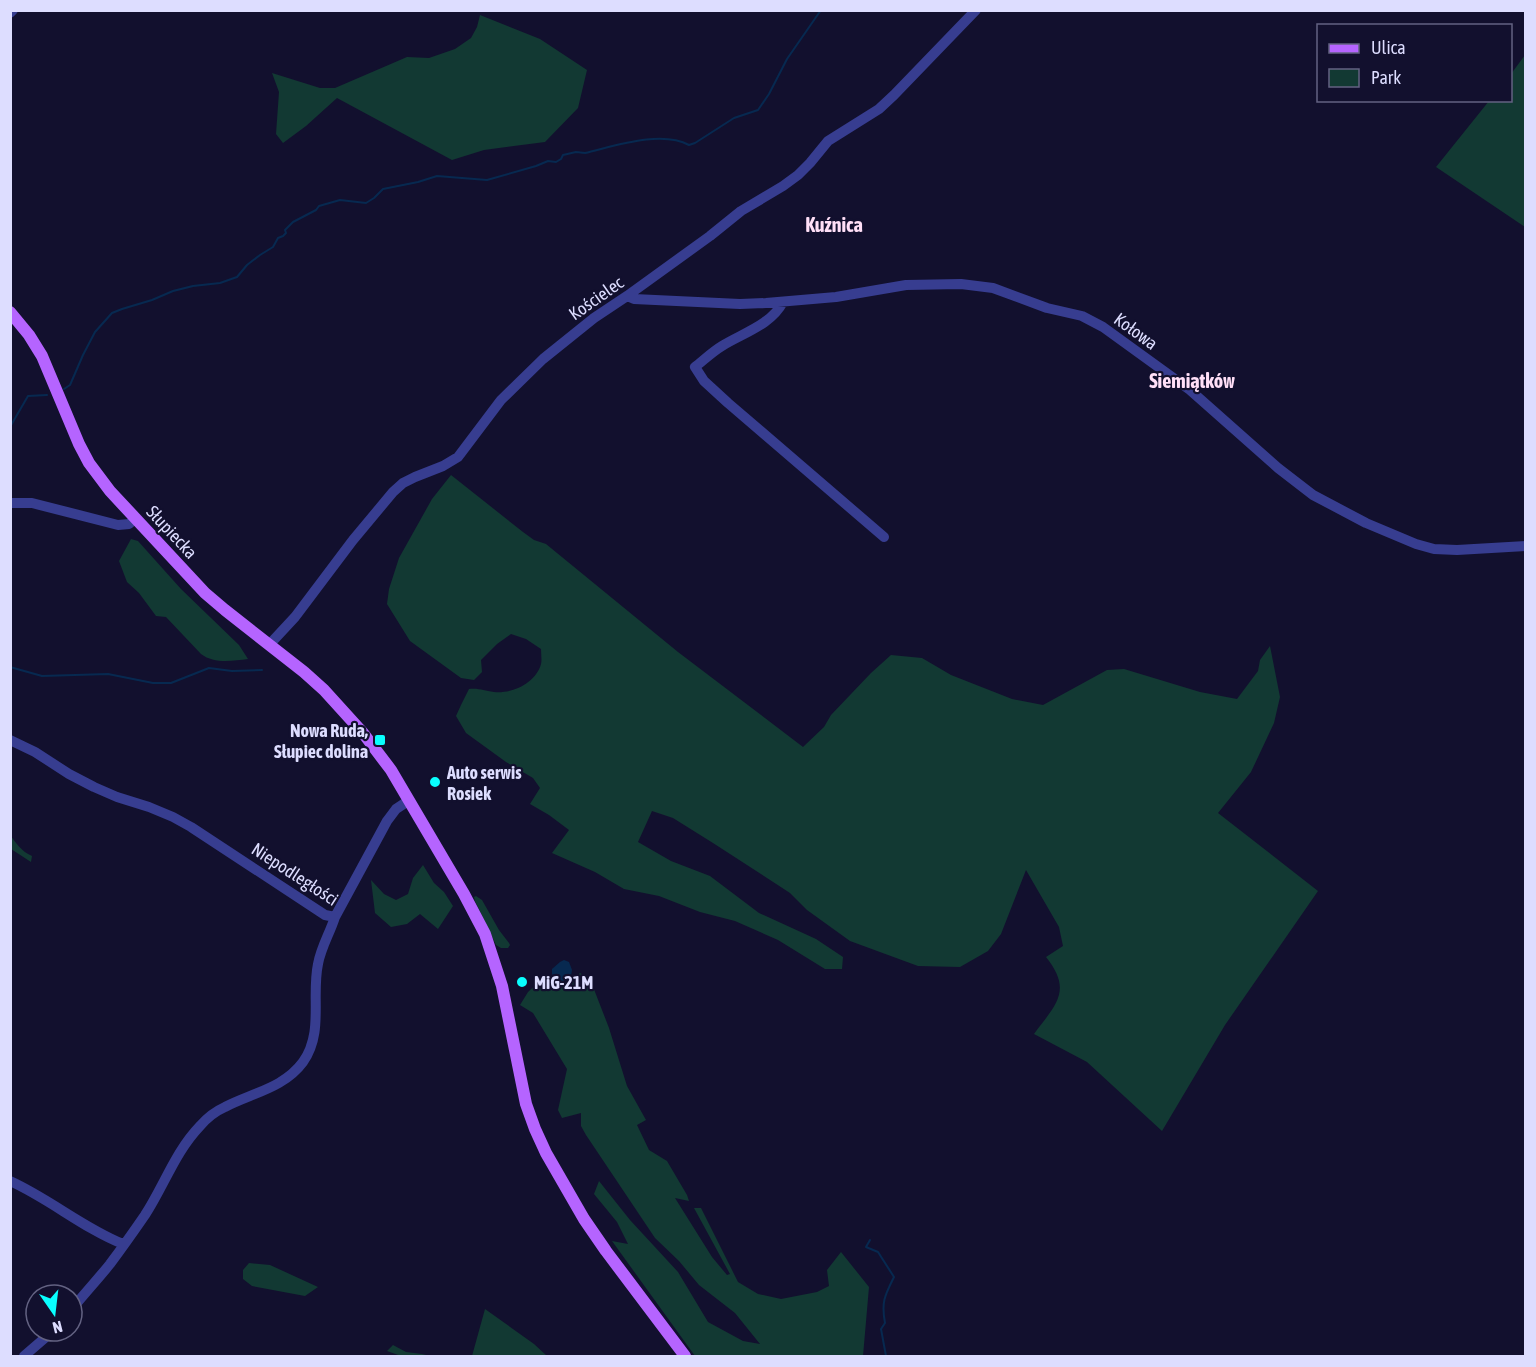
<svg xmlns="http://www.w3.org/2000/svg" width="1536" height="1367" viewBox="0 0 1536 1367" font-family="'Asap Condensed',sans-serif">
  <rect width="100%" height="100%" fill="#12102e"/>
  <path fill="#123933" d="M480 15 540 39 587 70 578 108 545 142 484 150 452 160 337 98 306 126 283 143 276 134 279 92 272 73 320 88H335L407 57 429 58 455 49 471 38 477 27Z
    M1525 55V227L1436 167 1489 101 1510 100 1511 74Z
    M451 475 523 532 534 540 546 544 678 652 803 747 824 727 831 715 871 673 891 655 922 658 951 675 1012 699 1043 705 1107 670 1124 669 1200 692 1237 699 1258 671 1260 660 1270 646 1280 697 1274 723 1251 772 1218 813 1318 891 1225 1025 1162 1131 1087 1062 1034 1034C1056 1004 1073 991 1046 957L1063 946 1059 927 1026 870 1001 934 988 951 960 967 918 966 850 941 807 910 790 893 713 843 673 818 652 811 638 842 671 861 710 876 759 913 816 939 843 957 842 969H825L778 940 735 921 700 912 659 896 624 889 595 872 552 853 569 830 549 815 530 804 540 788 533 778 506 762 466 733 456 716 461 705 469 689C480 688 484 691 494 692 512 694 536 683 541 664 542 660 541 654 541 649L526 639 511 634 497 644 481 660 482 672 474 680 461 678 410 641 387 604 389 589 399 558 432 499Z
    M131 539 138 541 181 589 239 645 248 659C232 661 214 664 201 654L166 617 156 616 139 593 127 582 119 561Z
    M10 835C17 844 21 851 32 856L31 862 11 849Z
    M423 865 434 883 444 892 453 906 438 929 420 914 407 924 391 927 375 913 371 880 384 894 396 900 408 894 413 878Z
    M476 896 482 900 499 930 509 943 510 945 508 948H501L496 945 475 901 474 897Z
    M580 973 590 979 609 1028 627 1086 646 1120 637 1125 649 1150 667 1161 687 1195 689 1201 675 1198 712 1257 727 1275 730 1274 694 1208H701L738 1282 758 1294 781 1299 817 1292 829 1286 827 1270 841 1252 869 1287 863 1356H695L612 1241 628 1244 617 1222 594 1194 599 1181 630 1220 678 1272 708 1322 743 1341 760 1344 735 1313 699 1285 679 1261 655 1238 586 1135 581 1126V1113L562 1118 558 1110 567 1069 533 1013 520 1005 528 992 540 981 566 985Z
    M249 1263 270 1265 318 1287 305 1296 252 1286 243 1279V1270Z
    M485 1309 534 1344 547 1356H472Z
    M393 1345 406 1352 422 1354 430 1356H401L387 1351Z"/>
  <path fill="#072950" d="M564 960 569 962 572 970 571 976 563 982H558L552 976V969L560 962Z"/>
  <g fill="none" stroke-linecap="round" stroke-linejoin="round">
    <path stroke="#072950" stroke-width="2" d="M64 389 70 385 83 355 95 332 112 313 122 309 152 300 173 291 193 286 220 283 237 277 247 265 260 255 273 247 278 238 283 236 286 233 285 230 293 222 316 210 319 206 340 200 366 203 374 198 383 189 418 182 437 176 487 180 536 166 548 161 556 162 561 159 563 155 576 152 585 153C615 146 661 130 689 145L695 143 734 118 758 110 769 94 787 59 821 10
      M10 427 28 396 47 395
      M10 667 42 676 108 674 153 683H171L209 668 232 671 262 670
      M870 1240 866 1247 878 1252 894 1277C885 1295 881 1302 885 1323L881 1329 886 1356"/>
    <path stroke="#373d90" stroke-width="10" d="M10 13 13 10
      M627 296 634 299 740 304 766 303 836 297 906 285 961 284 993 288 1047 308 1082 316 1103 327 1190 390 1278 468 1313 495 1366 523 1416 544 1434 549 1457 550 1526 546
      M783 302C771 325 743 333 722 346 712 352 704 360 695 367L704 381 728 403 884 537
      M10 503H32L118 525 129 524 135 519
      M269 645 295 617 353 540 393 492 403 483 415 477 443 466 458 457 501 400 543 359 594 318 627 296 710 236 741 211 783 186 798 175 810 163 828 141 879 109 894 95 976 10
      M10 740 35 752 69 774 94 787 117 797 149 807 173 817 191 827 325 915 335 917
      M10 1181C50 1199 83 1228 123 1244
      M72 1309C84 1294 98 1279 110 1264 122 1248 134 1231 145 1215 164 1186 175 1152 200 1126 206 1119 216 1111 225 1107 252 1093 284 1088 303 1062 324 1032 311 997 318 964 321 947 330 933 335 917L387 821 396 809 408 801
      M24 1356 53 1331"/>
    <path stroke="#b564ff" stroke-width="12" d="M10 312 29 335 42 356 79 444 89 463 110 491 205 593 225 610 304 672 324 690 363 733 391 770 464 894 485 934 502 986 526 1104 535 1129 546 1153 584 1219 606 1251 685 1356"/>
  </g>
  <g fill="#09ffff" stroke="#12102e" stroke-width="2">
    <rect x="374" y="734" width="12" height="12" rx="3"/>
    <circle cx="435" cy="782" r="6"/>
    <circle cx="522" cy="982" r="6"/>
  </g>
  <g text-anchor="middle" dominant-baseline="central" stroke-width="4.5" stroke-linejoin="round" paint-order="stroke">
    <g font-size="18" fill="#ddf" stroke="#12102e">
      <text transform="translate(596 298) rotate(-35)">Kościelec</text>
      <text transform="translate(1136 331) rotate(36)">Kołowa</text>
      <text transform="translate(172 532) rotate(47)">Słupiecka</text>
      <text transform="translate(295 874) rotate(33)">Niepodległości</text>
    </g>
    <g font-size="18" font-weight="bold" fill="#ddf" stroke="#12102e" text-anchor="start">
      <text x="368" y="730" text-anchor="end">Nowa Ruda,<tspan x="368" dy="21">Słupiec dolina</tspan></text>
      <text x="447" y="772">Auto serwis<tspan x="447" dy="21">Rosiek</tspan></text>
      <text x="534" y="982">MiG-21M</text>
    </g>
    <g font-size="20" font-weight="bold" fill="#ffdff7" stroke="#12102e">
      <text x="834" y="224">Kuźnica</text>
      <text x="1192" y="380">Siemiątków</text>
    </g>
  </g>
  <rect width="1536" height="1367" fill="none" stroke="#ddddff" stroke-width="24"/>
  <rect x="1317" y="24" width="195" height="78" fill="#12102e" stroke="#636282" stroke-width="1.5"/>
  <rect x="1329" y="44" width="30" height="9" fill="#b564ff" stroke="#636282" stroke-width="1.5"/>
  <text x="1371" y="54" font-size="18" fill="#ddddff">Ulica</text>
  <rect x="1329" y="69" width="30" height="18" fill="#123933" stroke="#636282" stroke-width="1.5"/>
  <text x="1371" y="84" font-size="18" fill="#ddddff">Park</text>
  <g transform="translate(54 1313) rotate(166)"><circle r="28" fill="#12102e" stroke="#636282" stroke-width="1.5"/>
  <path d="M0-4.5L10 22L0 15L-10 22Z" fill="#09ffff"/>
  <text y="-9" font-size="16" font-weight="bold" text-anchor="middle" fill="#ddddff">N</text>
  </g>
</svg>
